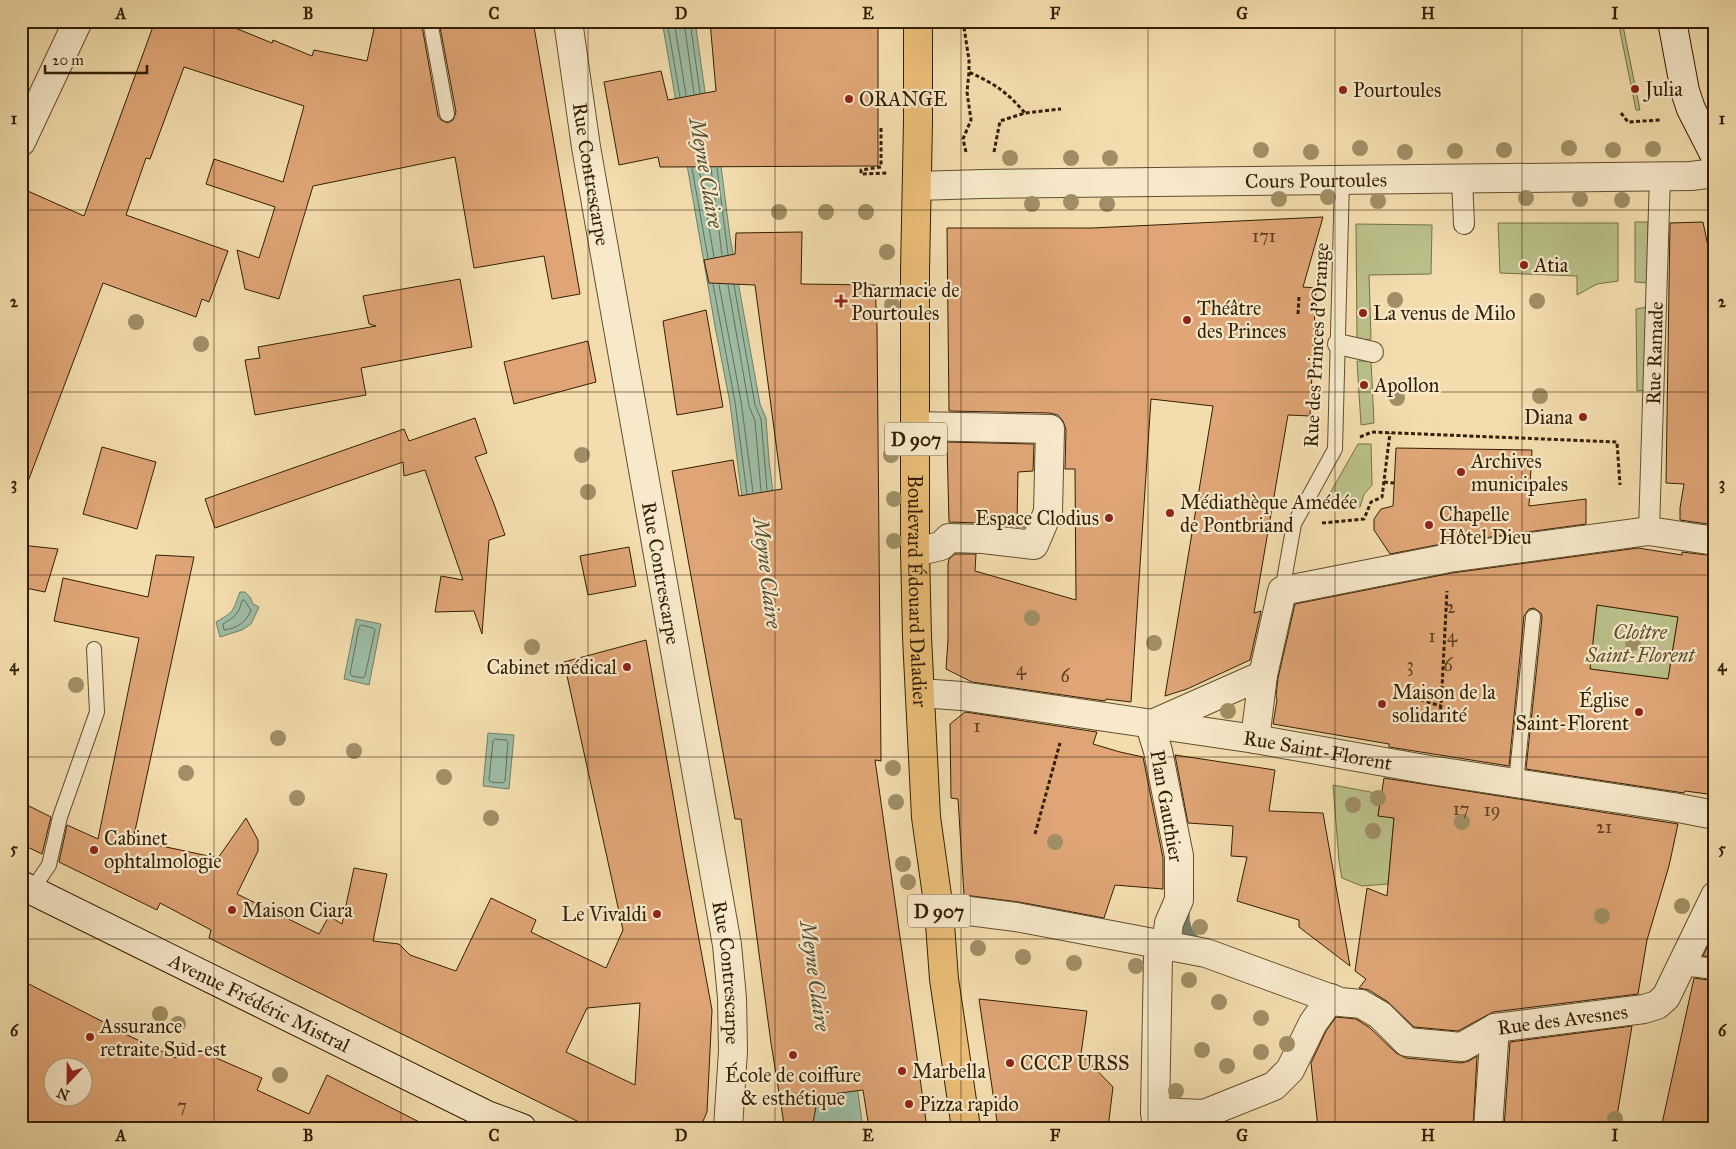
<svg xmlns="http://www.w3.org/2000/svg" width="1736" height="1149" viewBox="0 0 1736 1149" font-family="'IM FELL Great Primer',serif">
  <rect width="100%" height="100%" fill="#f3ddae"/>
  <filter id="stains"><feTurbulence type="fractalNoise" baseFrequency=".004" numOctaves="4"/><feColorMatrix values="0 0 0 0 .2 0 0 0 0 .09 0 0 0 0 .02 0 0 0 .5 -.17"/></filter>
  <radialGradient id="worn" r=".72"><stop offset=".6" stop-color="#630" stop-opacity="0"/><stop offset="1" stop-color="#630" stop-opacity=".3"/></radialGradient>
  <path fill="#bbc18a" stroke="#777046" d="M1618 21H1622L1640 110H1636Z
    M1635 222H1648L1647 283 1635 282Z
    M1498 223H1618V281L1597 284 1577 295V276L1500 273Z
    M1356 224 1432 225 1431 274 1369 275 1371 339 1357 340Z
    M1647 307 1645 390 1637 391 1636 309Z
    M1357 361H1371L1374 423 1361 425Z
    M1358 444H1371L1372 485 1364 494 1360 507 1321 509Z
    M1597 605 1678 617 1668 679 1590 669Z
    M1333 785 1381 794 1378 815 1394 818 1388 884 1362 886 1342 878 1339 861Z"/>
  <path fill="#9dbda6" stroke="#737e64" d="M662 21H695L706 99 715 119 730 237 760 404 766 418 769 461 782 562 863 1128H814L806 1001 730 403 715 326Z
    M240 592H245L250 597 253 604 259 607 251 624 242 630 220 637 216 622C235 611 232 612 240 592Z
    M356 619 381 624 369 685 344 679Z
    M488 733 514 735 509 789 483 786Z"/>
  <g fill="none" stroke-linecap="round" stroke-linejoin="round">
    <path stroke="#686e54" stroke-width="1" d="M667 21 680 97
      M674 21 686 95
      M684 21 694 94
      M690 21 700 93
      M692 168 708 258
      M699 168 714 257
      M711 168 722 255
      M717 168 728 254
      M713 284 735 402 747 494
      M719 285 741 401 753 492
      M728 285 749 406 755 421 761 491
      M734 285 755 405 761 419 767 490
      M244 600 251 610C246 623 237 628 224 630L223 624C234 617 238 616 242 601Z
      M362 625 373 628 375 630 365 676 363 678 352 676 350 674 359 627Z
      M495 739 506 740 508 742 505 781 503 783 491 782 489 780 493 741Z"/>
    <path stroke="#737e64" stroke-width="10" d="M1185 910C1183 925 1188 936 1200 944"/>
  </g>
  <path fill="#dfa576" stroke="#331f02" fill-rule="evenodd" d="M155 21H218L272 43 273 40 312 56 314 50 367 61 375 24 422 26 438 116 441 120 448 123 453 120 456 112 440 27H443L442 21H533L580 294 552 299 544 256 474 268 455 157 313 186 279 299 245 289 237 250 259 258 275 207 206 184 214 159 283 182 304 106 184 67 150 159 146 158 126 215 228 251 209 302 202 299 196 317 103 283 24 492 21 491V188L84 216Z
    M710 21H878V166L660 167 658 157 619 165 604 82 661 71 668 100 716 91Z
    M1323 217 1303 287 1316 288 1310 416 1288 415 1254 613 1261 611 1250 660 1187 689 1165 696 1213 406 1151 399 1131 702 1106 699 1105 701 972 682 946 669 948 640V564L949 559 955 554H976L975 571 1076 600 1075 469H1065L1066 429 1063 421 1058 415 1050 413 949 411 947 228H1092Z
    M1703 222 1715 280V525L1680 520V508L1684 484 1666 483 1670 223Z
    M802 232 801 284 875 285 877 326 881 761 875 760 927 1128H869L863 1090 818 1096 812 1128H795L784 1124 771 1043 741 819H735L672 471 733 460 739 496 782 489 755 285 709 283 704 260 735 254 736 233Z
    M460 279 472 347 361 368 366 395 255 415 245 360 260 358 258 347 376 326 369 324 363 296Z
    M706 310 723 407 677 415 663 321Z
    M588 341 596 382 514 404 504 362Z
    M475 418 487 453 475 457 494 504 505 535 489 540 482 634 474 611 435 612 441 576 463 580 425 470 404 476 403 462 215 528 205 499 404 429 409 441Z
    M947 442 1034 444 1033 471 1018 472 1017 523 980 516V523L949 522Z
    M102 447 156 462 137 529 83 514Z
    M1396 448 1532 450 1529 506 1586 499V524L1447 543 1390 554 1374 530V519L1381 509 1393 506Z
    M21 545 58 549 45 592 21 587Z
    M629 547 636 586 588 595 580 556Z
    M1638 548 1682 555V552L1715 556V795L1685 791 1684 793 1526 769 1542 618 1541 613 1534 608 1529 609 1524 616 1509 766 1389 747V744L1273 724 1277 700 1276 696 1278 678 1295 604 1452 573ZM1597 605 1678 617 1668 679 1590 669Z
    M156 555 194 557 133 840 218 858 246 818 258 840V851L237 894 319 934 329 916 342 924 354 868 387 874 373 941 399 944 410 955 456 971 491 898 536 920 531 932 606 968 623 930 564 662 646 640 684 858 712 1010 707 1112 700 1128H591L209 938 211 930 160 903 157 910 59 862 67 825 98 839 139 638 54 621 63 578 148 597ZM640 1003 635 1085 566 1052 587 1008Z
    M965 712 1097 732 1093 744 1120 752 1143 757 1163 858V889L1115 885 1104 918 1019 902 964 895 958 799 951 798 950 724Z
    M1175 755 1275 770 1269 811 1323 813 1350 966 1299 927V920L1237 901 1247 857 1231 856 1233 826 1188 823Z
    M1384 778 1678 824 1669 866 1647 940 1638 994 1493 1012 1458 1031 1414 1027 1388 1002 1369 990 1359 988 1366 979 1355 971 1367 888 1387 896 1394 818 1378 816Z
    M21 802 51 817 42 854 21 844Z
    M1712 937H1715V957L1703 956Z
    M1694 978 1715 981V1128H1661Z
    M21 980 125 1033V1034L176 1058 182 1043 262 1078 257 1090 309 1114 327 1075 431 1128H21ZM52 1066H82V1096H52Z
    M979 999 1087 1011 1081 1054 1113 1087 1108 1128H998Z
    M1336 1017 1356 1019 1370 1028 1396 1053 1406 1058 1461 1063 1469 1061 1477 1056 1473 1128H1318L1311 1063 1326 1031Z
    M1632 1026 1615 1128H1504L1510 1042Z"/>
  <g fill="none" stroke-linecap="round" stroke-linejoin="round">
    <g stroke="#634e2d" stroke-width="16">
      <path id="service" d="M430 21 447 114
        M1282 591 1294 524 1335 449 1342 180
        M1516 782 1533 617
        M32 890 49 865 60 817 97 712 94 649"/>
    </g>
    <g stroke="#634e2d" stroke-width="22">
      <g id="pedestrian">
        <path d="M1462 179 1464 224"/>
        <path d="M1338 344 1373 352"/>
        <path id="s1" d="M1649 531 1660 176"/>
        <path d="M1683 965 1715 969"/>
      </g>
    </g>
    <g stroke="#634e2d" stroke-width="30">
      <g id="minor">
        <path id="s2" d="M568 21 586 147 727 945 732 998 733 1051 728 1128"/>
        <path d="M21 142 78 21"/>
        <path id="s3" d="M917 186 982 184 1691 176 1715 173"/>
        <path d="M915 552 941 546 949 538 983 539 1034 545 1048 512 1050 429 916 426"/>
        <path id="s4" d="M920 693 962 696 1255 739 1430 770 1673 807 1715 815"/>
        <path d="M1255 739 1263 675 1282 591 1449 558 1649 531 1715 541"/>
        <path id="s5" d="M939 910 969 911 1016 917 1206 953 1340 1002 1361 1004 1380 1015 1407 1042 1462 1047 1495 1028 1644 1009 1657 1005 1666 997 1715 896"/>
        <path d="M1155 1112 1204 1114 1274 1086 1290 1070 1313 1023 1331 998"/>
        <path d="M1157 1128 1155 1112 1158 958 1166 945 1169 923 1179 900V856L1158 751 1150 725 1263 675"/>
        <path d="M1488 1128 1495 1028"/>
      </g>
    </g>
    <g stroke="#331f02" stroke-width="30">
      <g id="secondary">
        <path d="M1672 21 1685 91 1691 109 1715 156"/>
        <path id="s6" d="M21 885 487 1115 522 1128"/>
      </g>
    </g>
    <g stroke="#331f02" stroke-width="30">
      <g id="primary">
        <path id="s7" d="M918 21V122L915 271V552L917 637 926 817 939 910 944 979 966 1128"/>
      </g>
    </g>
    <path stroke="#331f02" stroke-width="3" stroke-dasharray="4 2.5" stroke-linecap="butt" d="M963 21 969 60V72C995 84 1007 92 1025 113
      M1621 113 1628 122 1661 120
      M881 128V167L861 170V174L887 173
      M966 152 963 139 971 120 967 92 969 72
      M994 152 1000 121 1025 113 1061 109
      M1298 314 1299 297
      M1360 437 1372 432 1617 442 1620 485
      M1384 482 1394 483
      M1322 523 1364 519 1371 502 1382 497 1390 433
      M1408 696 1441 706
      M1438 722 1441 706 1447 591
      M1035 834 1060 743"/>
    <use href="#service" stroke="#f7e9ca" stroke-width="14"/>
    <use href="#pedestrian" stroke="#f7e9ca" stroke-width="20"/>
    <use href="#minor" stroke="#f7e9ca" stroke-width="28"/>
    <use href="#secondary" stroke="#f7e9ca" stroke-width="28"/>
    <use href="#primary" stroke="#eabe77" stroke-width="28"/>
  </g>
  <g fill="#a08f66">
    <circle cx="1360" cy="148" r="8"/>
    <circle cx="1569" cy="148" r="8"/>
    <circle cx="1653" cy="149" r="8"/>
    <circle cx="1261" cy="150" r="8"/>
    <circle cx="1504" cy="150" r="8"/>
    <circle cx="1613" cy="150" r="8"/>
    <circle cx="1455" cy="151" r="8"/>
    <circle cx="1311" cy="152" r="8"/>
    <circle cx="1405" cy="152" r="8"/>
    <circle cx="1010" cy="158" r="8"/>
    <circle cx="1071" cy="158" r="8"/>
    <circle cx="1110" cy="158" r="8"/>
    <circle cx="1328" cy="197" r="8"/>
    <circle cx="1526" cy="198" r="8"/>
    <circle cx="1279" cy="199" r="8"/>
    <circle cx="1580" cy="199" r="8"/>
    <circle cx="1622" cy="200" r="8"/>
    <circle cx="1378" cy="201" r="8"/>
    <circle cx="1071" cy="202" r="8"/>
    <circle cx="1032" cy="204" r="8"/>
    <circle cx="1107" cy="204" r="8"/>
    <circle cx="779" cy="212" r="8"/>
    <circle cx="826" cy="212" r="8"/>
    <circle cx="866" cy="212" r="8"/>
    <circle cx="887" cy="252" r="8"/>
    <circle cx="1395" cy="300" r="8"/>
    <circle cx="1537" cy="301" r="8"/>
    <circle cx="892" cy="305" r="8"/>
    <circle cx="136" cy="322" r="8"/>
    <circle cx="201" cy="344" r="8"/>
    <circle cx="1540" cy="396" r="8"/>
    <circle cx="1397" cy="398" r="8"/>
    <circle cx="582" cy="455" r="8"/>
    <circle cx="891" cy="455" r="8"/>
    <circle cx="588" cy="492" r="8"/>
    <circle cx="894" cy="499" r="8"/>
    <circle cx="1021" cy="521" r="8"/>
    <circle cx="894" cy="541" r="8"/>
    <circle cx="1032" cy="618" r="8"/>
    <circle cx="1154" cy="643" r="8"/>
    <circle cx="1633" cy="643" r="8"/>
    <circle cx="532" cy="647" r="8"/>
    <circle cx="76" cy="685" r="8"/>
    <circle cx="1228" cy="711" r="8"/>
    <circle cx="278" cy="738" r="8"/>
    <circle cx="354" cy="751" r="8"/>
    <circle cx="893" cy="768" r="8"/>
    <circle cx="186" cy="773" r="8"/>
    <circle cx="444" cy="777" r="8"/>
    <circle cx="297" cy="798" r="8"/>
    <circle cx="1378" cy="798" r="8"/>
    <circle cx="896" cy="802" r="8"/>
    <circle cx="1353" cy="805" r="8"/>
    <circle cx="491" cy="818" r="8"/>
    <circle cx="1462" cy="822" r="8"/>
    <circle cx="1373" cy="831" r="8"/>
    <circle cx="1055" cy="842" r="8"/>
    <circle cx="903" cy="864" r="8"/>
    <circle cx="908" cy="882" r="8"/>
    <circle cx="1682" cy="906" r="8"/>
    <circle cx="922" cy="914" r="8"/>
    <circle cx="1602" cy="916" r="8"/>
    <circle cx="1200" cy="927" r="8"/>
    <circle cx="978" cy="948" r="8"/>
    <circle cx="1023" cy="957" r="8"/>
    <circle cx="1074" cy="963" r="8"/>
    <circle cx="1136" cy="966" r="8"/>
    <circle cx="1189" cy="980" r="8"/>
    <circle cx="1219" cy="1002" r="8"/>
    <circle cx="160" cy="1014" r="8"/>
    <circle cx="1261" cy="1018" r="8"/>
    <circle cx="178" cy="1024" r="8"/>
    <circle cx="1287" cy="1044" r="8"/>
    <circle cx="1202" cy="1050" r="8"/>
    <circle cx="1261" cy="1052" r="8"/>
    <circle cx="1227" cy="1066" r="8"/>
    <circle cx="280" cy="1075" r="8"/>
    <circle cx="1176" cy="1091" r="8"/>
    <circle cx="1615" cy="1119" r="8"/>
  </g>
  <path fill="none" stroke="#331f02" stroke-width="1" stroke-opacity="0.55" d="M214 21V1128M401 21V1128M588 21V1128M775 21V1128M961 21V1128M1148 21V1128M1335 21V1128M1522 21V1128M21 210H1715M21 392H1715M21 575H1715M21 757H1715M21 939H1715"/>
  <g fill="#8f2418" stroke="#f7e9ca" stroke-width="2">
    <circle cx="1635" cy="89" r="5"/>
    <circle cx="1343" cy="90" r="5"/>
    <circle cx="849" cy="99" r="5"/>
    <circle cx="1524" cy="265" r="5"/>
    <path d="M838.5 293.5h5v5h5v5h-5v5h-5v-5h-5v-5h5z"/>
    <circle cx="1363" cy="313" r="5"/>
    <circle cx="1187" cy="320" r="5"/>
    <circle cx="1364" cy="385" r="5"/>
    <circle cx="1583" cy="417" r="5"/>
    <circle cx="1461" cy="472" r="5"/>
    <circle cx="1170" cy="513" r="5"/>
    <circle cx="1109" cy="518" r="5"/>
    <circle cx="1429" cy="525" r="5"/>
    <circle cx="627" cy="667" r="5"/>
    <circle cx="1382" cy="704" r="5"/>
    <circle cx="1639" cy="712" r="5"/>
    <circle cx="94" cy="850" r="5"/>
    <circle cx="232" cy="910" r="5"/>
    <circle cx="657" cy="914" r="5"/>
    <circle cx="90" cy="1037" r="5"/>
    <circle cx="793" cy="1055" r="5"/>
    <circle cx="1010" cy="1063" r="5"/>
    <circle cx="902" cy="1071" r="5"/>
    <circle cx="909" cy="1104" r="5"/>
  </g>
  <g text-anchor="middle" dominant-baseline="central" stroke-width="4.5" stroke-linejoin="round" paint-order="stroke">
    <g font-size="18" fill="#5e401f">
      <text x="1264" y="236">171</text>
      <text x="1451" y="607">2</text>
      <text x="1432" y="636">1</text>
      <text x="1452" y="636">4</text>
      <text x="1410" y="665">3</text>
      <text x="1448" y="665">6</text>
      <text x="1021" y="669">4</text>
      <text x="1065" y="676">6</text>
      <text x="977" y="726">1</text>
      <text x="1461" y="809">17</text>
      <text x="1492" y="810">19</text>
      <text x="1604" y="827">21</text>
      <text x="182" y="1106">7</text>
    </g>
    <g fill="#f7e9ca" stroke="#6e5c3e" stroke-width="1">
      <rect x="885" y="422.5" width="62" height="33" rx="4"/>
      <rect x="908" y="894.5" width="62" height="33" rx="4"/>
    </g>
    <g font-size="19" font-weight="bold" fill="#331f02">
      <text x="916" y="439">D 907</text>
      <text x="939" y="911">D 907</text>
    </g>
    <g font-size="20" fill="#331f02" stroke="#f7e9ca" text-anchor="start">
      <text x="1645" y="89">Julia</text>
      <text x="1353" y="90">Pourtoules</text>
      <text x="859" y="99">ORANGE</text>
      <text x="1534" y="265">Atia</text>
      <text x="851" y="290">Pharmacie de<tspan x="851" dy="23">Pourtoules</tspan></text>
      <text x="1197" y="308">Théâtre<tspan x="1197" dy="23">des Princes</tspan></text>
      <text x="1373" y="313">La venus de Milo</text>
      <text x="1374" y="385">Apollon</text>
      <text x="1573" y="417" text-anchor="end">Diana</text>
      <text x="1471" y="461">Archives<tspan x="1471" dy="23">municipales</tspan></text>
      <text x="1180" y="502">Médiathèque Amédée<tspan x="1180" dy="23">de Pontbriand</tspan></text>
      <text x="1439" y="514">Chapelle<tspan x="1439" dy="23">Hôtel Dieu</tspan></text>
      <text x="1099" y="518" text-anchor="end">Espace Clodius</text>
      <text x="617" y="667" text-anchor="end">Cabinet médical</text>
      <text x="1392" y="692">Maison de la<tspan x="1392" dy="23">solidarité</tspan></text>
      <text x="1629" y="700" text-anchor="end">Église<tspan x="1629" dy="23">Saint-Florent</tspan></text>
      <text x="104" y="838">Cabinet<tspan x="104" dy="23">ophtalmologie</tspan></text>
      <text x="242" y="910">Maison Ciara</text>
      <text x="647" y="914" text-anchor="end">Le Vivaldi</text>
      <text x="100" y="1026">Assurance<tspan x="100" dy="23">retraite Sud-est</tspan></text>
      <text x="1020" y="1063">CCCP URSS</text>
      <text x="912" y="1071">Marbella</text>
      <text x="793" y="1075" text-anchor="middle">École de coiffure<tspan x="793" dy="23">&amp; esthétique</tspan></text>
      <text x="919" y="1104">Pizza rapido</text>
    </g>
    <g font-size="20" fill="#331f02" stroke="#f7e9ca">
      <text stroke="none"><textPath href="#s2" startOffset="155">Rue Contrescarpe</textPath></text>
      <text stroke="none"><textPath href="#s3" startOffset="399">Cours Pourtoules</textPath></text>
      <text transform="translate(1316 345) rotate(-87)">Rue des Princes d'Orange</text>
      <text stroke="none"><textPath href="#s1" startOffset="178">Rue Ramade</textPath></text>
      <text stroke="none"><textPath href="#s2" startOffset="560">Rue Contrescarpe</textPath></text>
      <text stroke="none"><textPath href="#s7" startOffset="570">Boulevard Édouard Daladier</textPath></text>
      <text stroke="none"><textPath href="#s4" startOffset="402">Rue Saint-Florent</textPath></text>
      <text transform="translate(1167 806) rotate(80)">Plan Gauthier</text>
      <text stroke="none"><textPath href="#s2" startOffset="965">Rue Contrescarpe</textPath></text>
      <text stroke="none"><textPath href="#s6" startOffset="266">Avenue Frédéric Mistral</textPath></text>
      <text stroke="none"><textPath href="#s5" startOffset="656">Rue des Avesnes</textPath></text>
    </g>
    <g font-size="20" font-style="italic" fill="#5c502b" stroke="#f7e9ca">
      <text x="1640" y="632">Cloître<tspan x="1640" dy="23">Saint-Florent</tspan></text>
    </g>
    <g font-size="21" font-style="italic" fill="#534e33" stroke="#f7e9ca">
      <text transform="translate(706 173) rotate(80)">Meyne Claire</text>
      <text transform="translate(767 573) rotate(83)">Meyne Claire</text>
      <text transform="translate(815 976) rotate(82)">Meyne Claire</text>
    </g>
  </g>
  <rect width="1736" height="1149" fill="none" stroke="#f3ddae" stroke-width="55"/>
  <g transform="translate(68 1082) rotate(202)"><circle r="24" fill="#f7e9ca" stroke="#a9987a"/>
  <path d="M0-4L9 19L0 12L-9 19Z" fill="#8f2418"/>
  <text y="-8" font-size="14" font-weight="bold" text-anchor="middle" fill="#331f02">N</text>
  </g>
  <path d="M45 65v8h102v-8" fill="none" stroke="#331f02" stroke-width="2.5"/>
  <text x="52" y="65" font-size="15" fill="#331f02" stroke="#f7e9ca" stroke-width="4" paint-order="stroke">20 m</text>
  <rect x="28" y="28" width="1680" height="1094" fill="none" stroke="#331f02" stroke-width="2"/>
  <g font-size="16" text-anchor="middle" font-weight="bold" fill="#331f02">
    <text x="121" y="19">A</text>
    <text x="308" y="19">B</text>
    <text x="494" y="19">C</text>
    <text x="681" y="19">D</text>
    <text x="868" y="19">E</text>
    <text x="1055" y="19">F</text>
    <text x="1242" y="19">G</text>
    <text x="1428" y="19">H</text>
    <text x="1615" y="19">I</text>
    <text x="14" y="124">1</text>
    <text x="1722" y="124">1</text>
    <text x="14" y="307">2</text>
    <text x="1722" y="307">2</text>
    <text x="14" y="489">3</text>
    <text x="1722" y="489">3</text>
    <text x="14" y="671">4</text>
    <text x="1722" y="671">4</text>
    <text x="14" y="854">5</text>
    <text x="1722" y="854">5</text>
    <text x="14" y="1036">6</text>
    <text x="1722" y="1036">6</text>
    <text x="121" y="1141">A</text>
    <text x="308" y="1141">B</text>
    <text x="494" y="1141">C</text>
    <text x="681" y="1141">D</text>
    <text x="868" y="1141">E</text>
    <text x="1055" y="1141">F</text>
    <text x="1242" y="1141">G</text>
    <text x="1428" y="1141">H</text>
    <text x="1615" y="1141">I</text>
  </g>
  <rect width="100%" height="100%" filter="url(#stains)"/>
  <rect width="100%" height="100%" fill="url(#worn)"/>
</svg>
